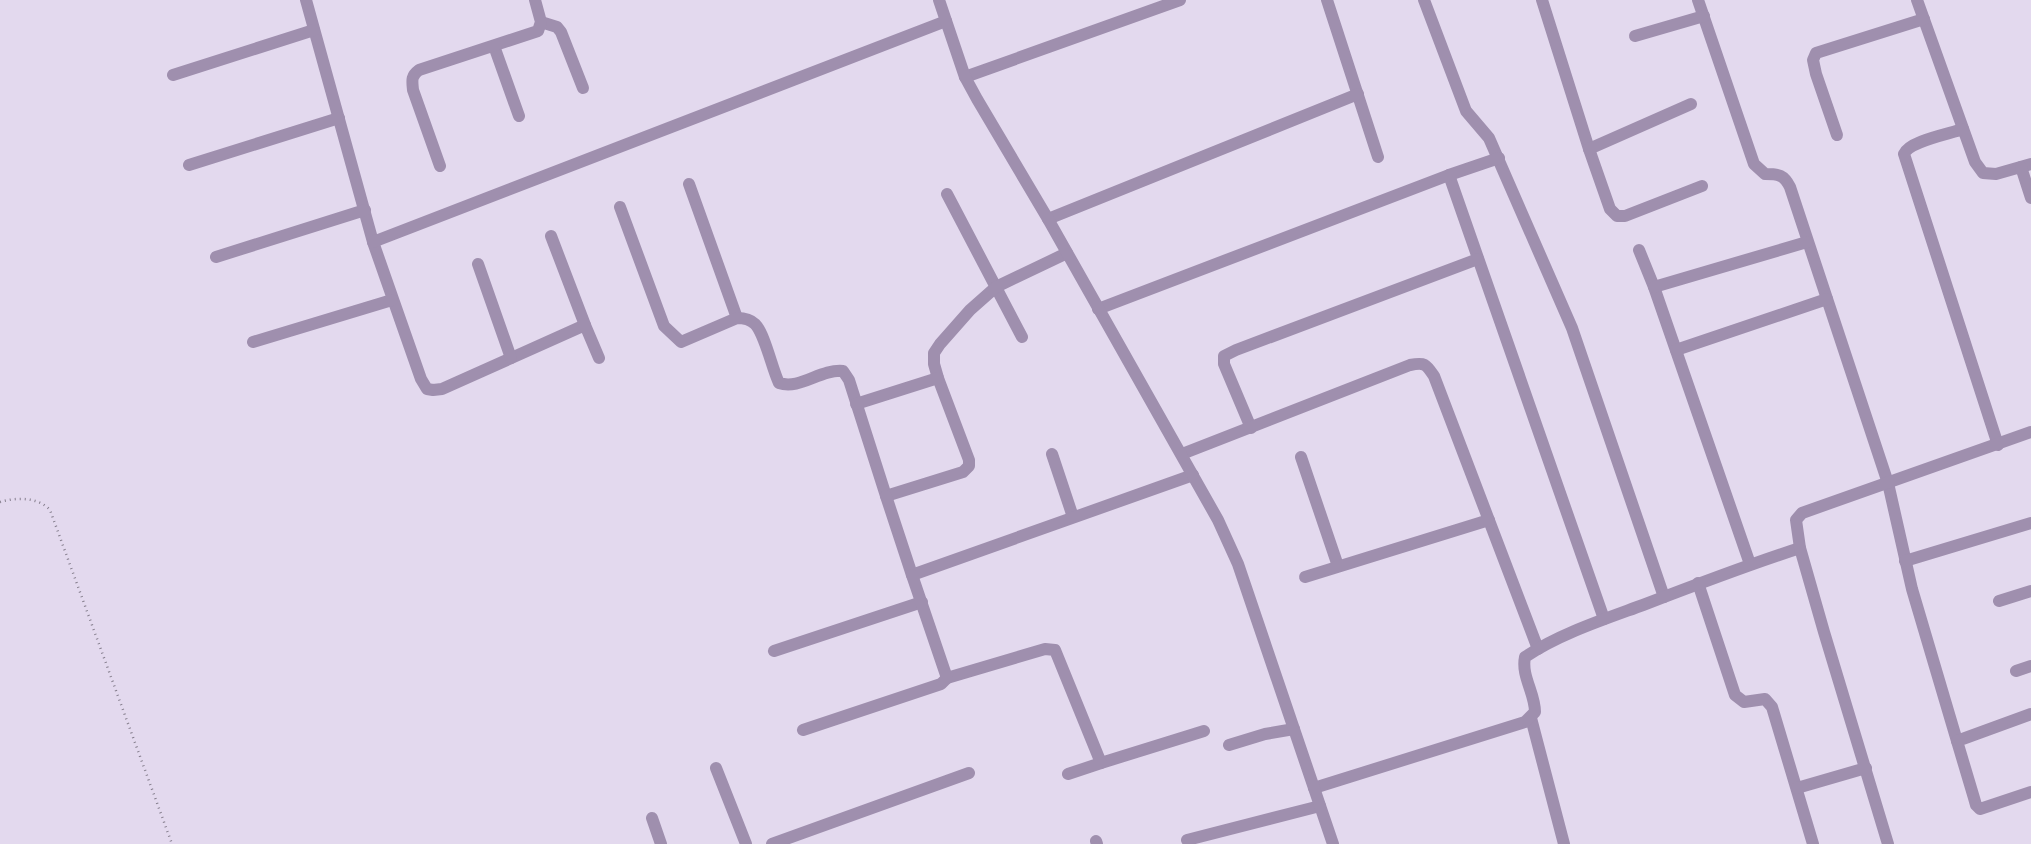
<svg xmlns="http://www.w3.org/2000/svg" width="2031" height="844" viewBox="0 0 2031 844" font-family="'Roboto Condensed',sans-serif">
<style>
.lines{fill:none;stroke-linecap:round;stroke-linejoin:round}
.path{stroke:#867f8e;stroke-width:2.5;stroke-dasharray:1 4;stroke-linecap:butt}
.minor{stroke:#9f8fae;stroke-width:12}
.tertiary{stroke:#9f8fae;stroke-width:12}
</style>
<rect width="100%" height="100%" fill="#e3d9ee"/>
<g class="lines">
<path class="path" d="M 0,502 C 17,497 38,497 50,510 L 172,844"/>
<g class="minor">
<polyline points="306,0 373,242 421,379 427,389 433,390 442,389 585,325"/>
<polyline points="1327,0 1378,157"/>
<polyline points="1424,0 1466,111 1489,138 1572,328 1664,597"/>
<polyline points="1542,0 1589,149 1610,209 1617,216 1625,216 1702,186"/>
<path d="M 1698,0 L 1754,164 L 1765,174 C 1779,174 1784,175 1790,187 L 1888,483 L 1912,589 L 1957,741"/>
<polyline points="1917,0 1975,162 1983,173 1996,174 2031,164"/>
<polyline points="541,22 557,27 561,32 583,88"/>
<polyline points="1635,36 1704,16"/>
<polyline points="494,46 519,116"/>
<polyline points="173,75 314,30"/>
<polyline points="965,77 1180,0"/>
<path d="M 1963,129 C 1949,134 1909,141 1904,154 L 1998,445"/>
<polyline points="1837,135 1816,74 1813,60 1816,53 1924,19"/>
<polyline points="1589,149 1691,104"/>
<polyline points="189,165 339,118"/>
<path d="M 440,166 L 413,90 C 412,80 411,76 419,70 L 538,31 L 541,22 L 535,0"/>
<polyline points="2021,167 2031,198"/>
<polyline points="1449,175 1604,619"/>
<polyline points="689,184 737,318"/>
<polyline points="947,194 1022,337"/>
<path d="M 620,207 L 664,326 L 681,342 L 737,318 C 743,318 750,319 755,324 C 765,334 772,369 779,383 C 800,390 820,369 843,371 L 849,380 L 886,496 L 963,472 L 969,466 L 969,460 L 938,378 L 934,364 L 934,353 L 940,344 L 970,310 L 996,287 L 1067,253"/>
<polyline points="1048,219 1358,94"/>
<polyline points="551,236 585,325 599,358"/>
<polyline points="373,242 946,21"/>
<polyline points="1639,250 1654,287 1750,564"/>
<polyline points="216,257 365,210"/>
<polyline points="478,264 511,358"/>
<polyline points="1654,287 1807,242"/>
<polyline points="1098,309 1449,175 1499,158"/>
<polyline points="253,342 392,300"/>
<polyline points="1676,350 1827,299"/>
<polyline points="856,404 938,378"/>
<polyline points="1251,428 1224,364 1224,356 1236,350 1478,259"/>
<polyline points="1052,454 1073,517"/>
<path d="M 1182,454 L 1410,365 C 1425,362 1426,364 1434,376 L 1538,649"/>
<polyline points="1301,457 1338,566"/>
<polyline points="886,496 912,575 1193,475"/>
<polyline points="1905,561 2031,523"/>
<polyline points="1305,577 1489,520"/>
<polyline points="1698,583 1735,695 1744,702 1765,699 1772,707 1813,844"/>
<polyline points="1999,601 2031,591"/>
<polyline points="774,651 922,602"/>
<polyline points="2016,671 2031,666"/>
<polyline points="947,678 1045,649 1055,650 1101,763 1204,731"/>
<polyline points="2031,714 1957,741 1974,798 1976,805 1980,809 2031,792"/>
<polyline points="1531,718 1564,844"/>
<polyline points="803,730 941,684 947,678 912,575"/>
<polyline points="1229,745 1265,734 1294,729"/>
<polyline points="716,768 746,844"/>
<polyline points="1068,774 1101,763"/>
<path d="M 1314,788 L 1525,722 L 1535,712 C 1535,693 1521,676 1525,657 C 1559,634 1605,619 1643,605 C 1695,585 1747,565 1800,548"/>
<polyline points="1797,788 1866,768"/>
<polyline points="652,818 661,844"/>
<polyline points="1187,840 1320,806"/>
<polyline points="1096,841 1097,844"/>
<polyline points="772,844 969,773"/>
<polyline points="1888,844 1824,632 1800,548 1796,520 1802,513 2031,432"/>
</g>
<polyline class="tertiary" points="939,0 965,77 977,99 1048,219 1218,520 1238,564 1333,844"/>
</g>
</svg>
